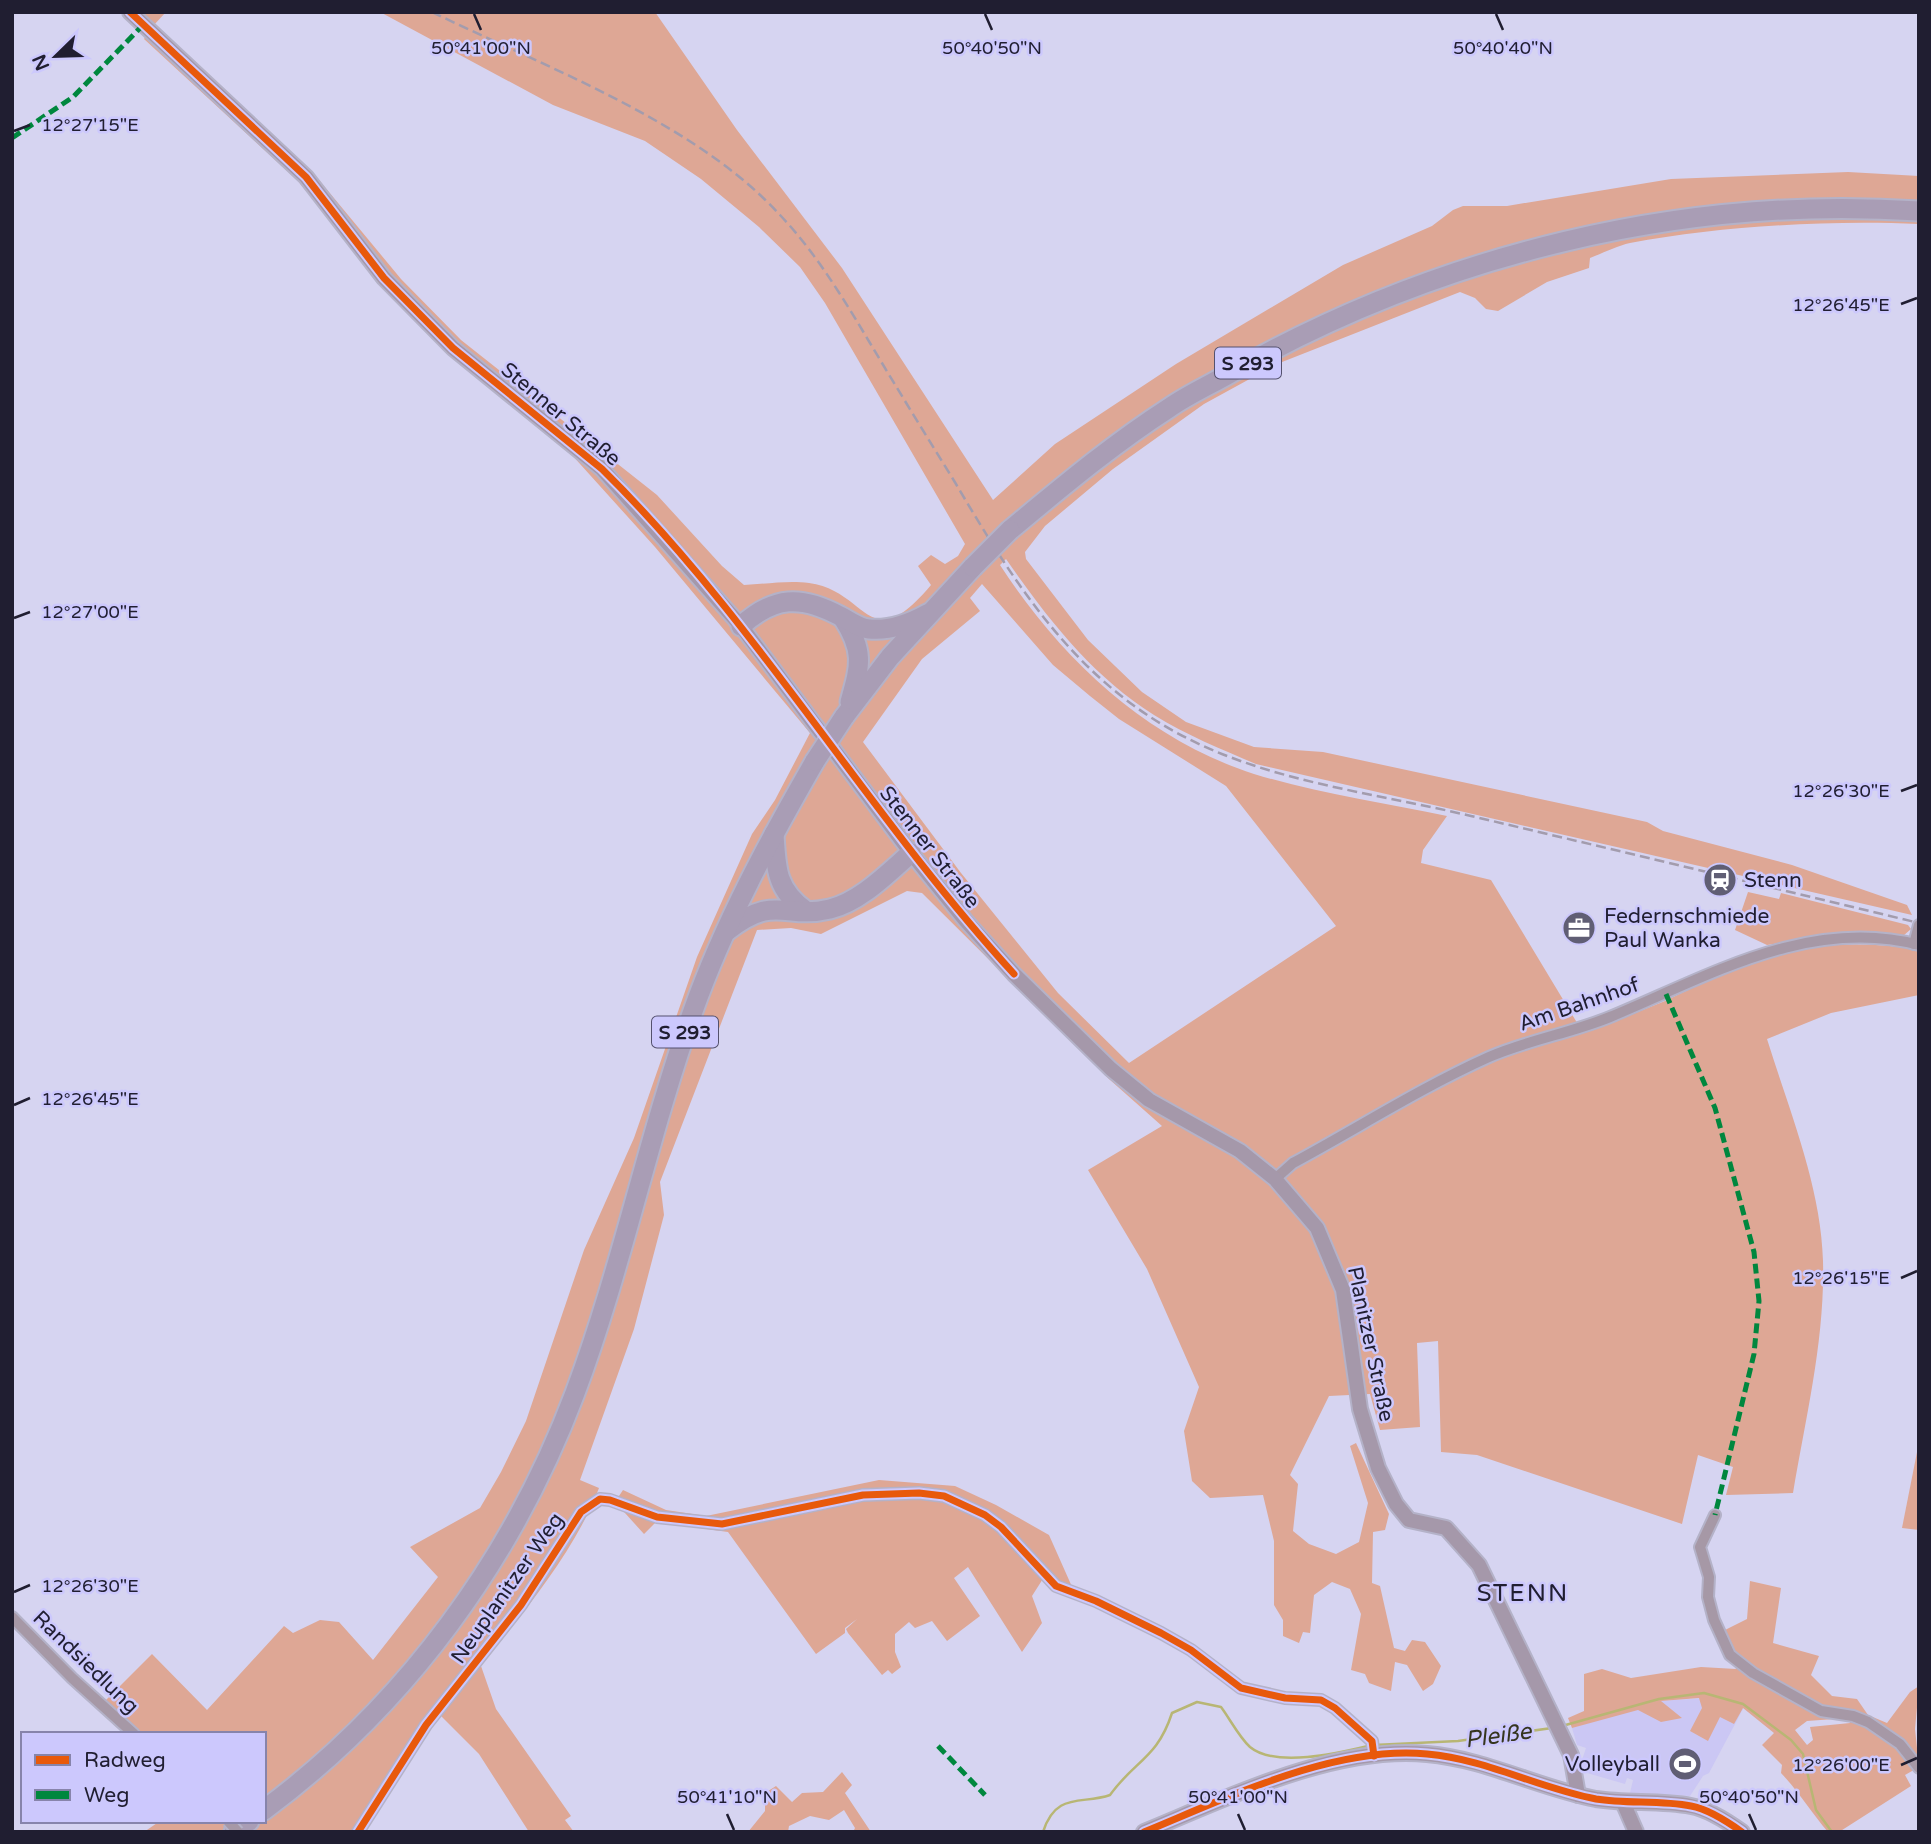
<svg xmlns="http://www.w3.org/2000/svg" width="1931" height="1844" viewBox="0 0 1931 1844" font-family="'Varela Round',sans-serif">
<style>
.built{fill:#cbc7f4}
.green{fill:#dea795;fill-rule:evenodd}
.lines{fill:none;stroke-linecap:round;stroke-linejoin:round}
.stream{stroke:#b8b674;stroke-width:2.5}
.street-casing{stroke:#b4b2c8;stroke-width:14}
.secondary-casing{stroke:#b4b2c8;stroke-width:18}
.highway-casing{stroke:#b4b2c8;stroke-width:23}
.street{stroke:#a698a6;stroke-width:10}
.secondary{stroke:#a598aa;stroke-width:14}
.highway{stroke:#a99db5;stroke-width:19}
.rail{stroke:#a39cad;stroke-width:2.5;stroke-dasharray:10 5;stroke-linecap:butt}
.street-bridge-casing{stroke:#b4b2c8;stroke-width:14;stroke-linecap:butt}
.highway-bridge-casing{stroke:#b4b2c8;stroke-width:23;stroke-linecap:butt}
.street-bridge{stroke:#a698a6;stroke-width:10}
.highway-bridge{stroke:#a99db5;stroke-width:19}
.quiet{stroke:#00873e;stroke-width:5;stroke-dasharray:10 5;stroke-linecap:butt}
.cycleway-casing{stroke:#ccc8fd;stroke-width:11}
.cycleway{stroke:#e8590c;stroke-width:7}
.ticks{fill:none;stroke:#201e31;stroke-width:2.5}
.labels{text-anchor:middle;stroke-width:5;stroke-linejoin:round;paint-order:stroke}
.shield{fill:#ccc8fd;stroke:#54516e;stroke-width:2}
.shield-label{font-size:19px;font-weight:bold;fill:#201e31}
.street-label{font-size:21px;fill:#201e31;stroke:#ccc8fd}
.poi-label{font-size:21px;fill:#201e31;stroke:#ccc8fd;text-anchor:start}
.water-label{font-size:23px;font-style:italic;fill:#35351e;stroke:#ccc8fd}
.quarter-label{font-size:24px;letter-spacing:2px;fill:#201e31;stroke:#ccc8fd}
.ticks-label{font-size:18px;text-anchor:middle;fill:#201e31;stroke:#ccc8fd;stroke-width:5;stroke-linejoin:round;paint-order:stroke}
</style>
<rect width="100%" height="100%" fill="#d6d4f1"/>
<polygon class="built" points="1706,1698 1743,1709 1709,1773 1703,1776 1690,1796 1630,1793 1633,1780 1627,1778 1625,1784 1587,1773 1581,1763 1586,1748 1577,1745 1572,1728 1660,1701"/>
<g class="green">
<path d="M 142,12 L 166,12 L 153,26 L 319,180 L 401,279 L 461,340 L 657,495 L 722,566 L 744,585 C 765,584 789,580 809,583 C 869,591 868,660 931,585 L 918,566 L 931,555 L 945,564 L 958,556 L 965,544 L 825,303 L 800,267 L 759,227 L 701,179 L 645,141 L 553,105 L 380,12 L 655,12 L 737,130 L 842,268 L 993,500 L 1055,444 L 1176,364 L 1343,265 L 1432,226 L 1453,210 L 1463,206 L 1507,206 L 1671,179 L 1848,172 L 1919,176 L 1919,224 C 1828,220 1720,226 1630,243 C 1617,246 1603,253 1590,258 L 1589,268 L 1547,282 L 1498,311 L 1486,309 L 1475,298 L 1460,292 L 1277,364 L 1204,404 L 1113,469 L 1045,526 L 1025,552 L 1026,559 L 1088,640 L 1142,692 L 1186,722 L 1254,747 L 1323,752 L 1647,822 L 1663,831 L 1792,865 L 1907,905 L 1912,915 L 1256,764 C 1221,749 1186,735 1154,715 C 1092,676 1047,618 1006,559 L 1000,565 C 1061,659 1146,739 1254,774 C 1317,793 1383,803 1447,816 L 1423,850 L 1421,863 L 1491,880 L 1582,1031 L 1608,1024 L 1665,1001 L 1748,961 C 1805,944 1860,940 1919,950 L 1919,995 L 1831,1013 L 1767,1039 C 1789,1110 1821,1186 1823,1261 C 1825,1339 1806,1416 1793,1493 L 1726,1495 L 1733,1467 L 1698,1455 L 1682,1524 L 1477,1455 L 1441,1452 L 1438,1341 L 1417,1343 L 1420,1427 L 1380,1430 L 1370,1394 L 1329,1396 L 1290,1475 L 1298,1484 L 1293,1531 L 1309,1544 L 1336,1554 L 1359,1542 L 1368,1503 L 1350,1446 L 1356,1443 L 1389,1514 L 1385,1530 L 1373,1532 L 1372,1583 L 1380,1586 L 1394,1648 L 1405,1651 L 1412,1640 L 1425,1642 L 1441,1666 L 1433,1684 L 1423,1691 L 1407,1665 L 1395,1662 L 1391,1691 L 1369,1683 L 1365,1674 L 1351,1670 L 1361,1614 L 1350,1589 L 1332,1582 L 1314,1595 L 1310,1633 L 1303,1632 L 1299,1643 L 1283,1636 L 1283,1620 L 1274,1605 L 1274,1541 L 1263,1495 L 1210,1498 L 1192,1481 L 1184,1431 L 1199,1387 L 1147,1269 L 1088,1170 L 1162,1126 L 1109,1079 L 922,893 L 907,891 L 821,934 L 791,928 L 757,930 L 660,1182 L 664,1215 L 634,1329 L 580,1480 L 599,1488 C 575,1551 523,1613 481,1666 L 496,1709 L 571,1816 L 565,1820 L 574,1832 L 529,1832 L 479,1754 L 440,1715 L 362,1832 L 144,1832 L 160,1821 L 264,1821 L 264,1734 L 124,1734 L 97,1709 L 152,1654 L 207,1710 L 284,1626 L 293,1633 L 320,1620 L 339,1622 L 373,1660 L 438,1577 L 410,1547 L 480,1508 L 501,1472 L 526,1421 L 584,1250 L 634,1138 L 697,957 L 752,834 L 775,800 L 810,733 L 655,547 L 562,444 L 468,371 L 381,281 L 298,181 L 144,39 L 153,26 ZM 982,584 L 1053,665 L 1090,696 L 1119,719 L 1226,786 L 1336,926 L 1129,1063 L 1058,993 L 961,873 L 863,742 L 922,659 L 980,611 L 970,598 Z"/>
<polygon points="1748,892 1779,899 1781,893 1908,925 1911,929 1903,936 1845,933 1767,945 1735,930"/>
<polygon points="1919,1442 1919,1530 1902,1528"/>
<polygon points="879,1480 955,1486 996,1505 1049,1535 1073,1589 1046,1574 1032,1596 1042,1623 1022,1652 968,1567 954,1578 980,1616 947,1641 932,1621 915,1628 909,1622 895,1634 895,1652 901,1667 892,1674 888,1670 882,1675 848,1633 846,1629 857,1619 845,1628 845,1633 816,1654 728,1532 656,1522 644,1534 615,1502 623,1490 666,1510 706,1516"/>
<path d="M 1750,1581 L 1781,1588 L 1773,1643 L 1819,1656 L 1811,1675 L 1832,1696 L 1857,1699 L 1868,1715 L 1887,1723 L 1910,1692 L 1919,1686 L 1915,1729 L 1919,1767 L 1905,1775 L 1911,1786 L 1839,1832 L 1828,1832 C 1811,1812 1799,1792 1781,1773 L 1782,1765 L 1762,1745 L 1774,1733 L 1743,1708 L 1734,1724 L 1720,1717 L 1708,1741 L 1690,1731 L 1702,1708 L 1699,1698 L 1661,1701 L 1682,1718 L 1661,1722 L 1638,1710 L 1572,1728 L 1568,1718 L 1584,1711 L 1584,1674 L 1602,1669 L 1631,1678 L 1701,1667 L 1736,1669 L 1721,1632 L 1747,1619 ZM 1848,1718 L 1850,1723 L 1810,1727 L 1813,1740 L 1807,1745 L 1795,1730 L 1807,1721 Z"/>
<polygon points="1672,1756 1699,1758 1698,1771 1671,1769"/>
<polygon points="842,1772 852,1785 845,1793 871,1832 853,1832 855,1828 844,1810 829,1820 810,1816 789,1826 788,1832 748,1832 765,1811 765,1793 776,1786 792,1802 802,1793 823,1792"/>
</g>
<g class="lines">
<g class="stream">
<polyline points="1562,1726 1659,1699 1704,1693 1743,1704 1791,1740 1803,1754 1816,1810 1832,1832"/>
<polyline points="1374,1745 1458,1741 1552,1728"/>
<path d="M 1043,1832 C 1056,1791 1082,1805 1110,1795 C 1135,1760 1157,1759 1172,1713 L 1197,1702 L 1221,1707 C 1230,1719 1239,1737 1250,1747 C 1275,1768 1339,1753 1368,1746"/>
</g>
<defs>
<g id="street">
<polyline points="1914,944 1919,925"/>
<path d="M 1275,1179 L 1293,1163 C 1358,1128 1422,1087 1489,1057 C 1528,1040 1571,1033 1610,1017 C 1707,977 1809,916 1919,945"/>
<polyline points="1715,1515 1700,1547 1709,1577 1708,1597 1714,1620 1730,1655 1753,1673 1821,1711 1853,1716 1868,1722 1900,1744 1919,1768"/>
<polyline points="12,1617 72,1678 134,1734"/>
<polyline points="358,1832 426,1725 521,1605 581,1512 600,1499 610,1500 657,1517 722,1524 863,1495 919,1493 944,1496 985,1515 1001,1527 1056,1586 1096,1601 1161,1633 1191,1650 1241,1688 1285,1698 1321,1700 1335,1708 1372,1741 1374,1756"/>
</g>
<g id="secondary">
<polyline points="130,12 306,177 384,278 453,348 602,469 741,626 911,853 965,920 1014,974 1111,1069 1149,1100 1240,1151 1275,1179 1317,1228 1343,1290 1360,1409 1378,1468 1396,1504 1409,1520 1446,1528 1479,1565 1571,1755 1578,1795"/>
<polyline points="1623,1802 1636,1832"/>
<path d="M 1144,1832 C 1227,1798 1335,1745 1427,1754 C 1486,1759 1538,1788 1596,1799 C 1627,1804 1660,1800 1691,1806 C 1708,1809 1728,1822 1742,1832"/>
</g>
<g id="highway">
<path d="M 1010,530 C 1062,487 1113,444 1169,408 C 1189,394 1212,384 1234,371 C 1440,255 1681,195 1919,211"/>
<path d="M 843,618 C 865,652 860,666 850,702"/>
<path d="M 741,626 C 774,596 801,595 840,616 C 850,621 858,628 869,629 C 890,631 909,624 927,614"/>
<polyline points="844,717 890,657 973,567"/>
<path d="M 774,834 C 776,868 776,890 806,911"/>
<path d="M 727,931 C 776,893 783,920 830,909 C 860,902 888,873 911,853"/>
<path d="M 264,1810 C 406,1705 513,1558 575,1393 C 622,1268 648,1136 693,1011 C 724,924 769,841 815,761"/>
<polyline points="234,1832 249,1821"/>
</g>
</defs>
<use href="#street" class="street-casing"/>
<use href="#secondary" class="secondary-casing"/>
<use href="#highway" class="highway-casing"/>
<use href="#street" class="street"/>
<use href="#secondary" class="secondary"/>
<use href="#highway" class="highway"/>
<path class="rail" d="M 432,12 C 545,67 695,122 780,215 C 816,253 843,298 870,343 C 898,390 927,437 956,484 C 1005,567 1054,647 1133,705 C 1233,779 1354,788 1471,816 C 1620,851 1770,887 1919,923"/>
<defs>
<polyline id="street-bridge" points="228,1821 238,1832"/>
<g id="highway-bridge">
<polyline points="973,567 1010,530"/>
<polyline points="815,761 844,717"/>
</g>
</defs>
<use href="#street-bridge" class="street-bridge-casing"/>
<use href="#highway-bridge" class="highway-bridge-casing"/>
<use href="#street-bridge" class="street-bridge"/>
<use href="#highway-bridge" class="highway-bridge"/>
<g class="quiet">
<polyline points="12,138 73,97 142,26 148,24"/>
<polyline points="1666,994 1715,1108 1754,1252 1759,1301 1754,1354 1715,1515"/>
<polyline points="938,1746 985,1795"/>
</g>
<defs>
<g id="cycleway">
<path d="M 130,12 L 306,177 L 384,278 L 453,348 L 602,469 C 757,622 867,813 1014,974"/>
<polyline points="358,1832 426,1725 521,1605 581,1512 600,1499 610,1500 657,1517 722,1524 863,1495 919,1493 944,1496 985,1515 1001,1527 1056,1586 1096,1601 1161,1633 1191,1650 1241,1688 1285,1698 1321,1700 1335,1708 1372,1741 1374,1756"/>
<path d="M 1144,1832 C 1227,1798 1335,1745 1427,1754 C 1486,1759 1538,1788 1596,1799 C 1627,1804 1660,1800 1691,1806 C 1708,1809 1728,1822 1742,1832"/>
</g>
</defs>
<use href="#cycleway" class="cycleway-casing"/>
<use href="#cycleway" class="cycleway"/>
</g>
<path class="ticks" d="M 474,14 L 481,30M 985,14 L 992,30M 1496,14 L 1503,30M 14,131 L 30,125M 1901,304 L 1917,298M 14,618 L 30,612M 1901,791 L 1917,785M 14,1105 L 30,1098M 1901,1278 L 1917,1271M 14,1592 L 30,1585M 1901,1765 L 1917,1758M 727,1814 L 734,1830M 1238,1814 L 1245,1830M 1749,1814 L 1756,1830"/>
<defs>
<symbol id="station-disc" viewBox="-11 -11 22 22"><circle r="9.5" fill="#605e74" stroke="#ccc8fd"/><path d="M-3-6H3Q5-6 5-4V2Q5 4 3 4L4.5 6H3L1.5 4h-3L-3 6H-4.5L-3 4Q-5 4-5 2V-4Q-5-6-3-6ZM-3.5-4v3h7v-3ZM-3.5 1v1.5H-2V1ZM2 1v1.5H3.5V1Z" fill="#fff"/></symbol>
<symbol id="office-disc" viewBox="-11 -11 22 22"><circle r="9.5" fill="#605e74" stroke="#ccc8fd"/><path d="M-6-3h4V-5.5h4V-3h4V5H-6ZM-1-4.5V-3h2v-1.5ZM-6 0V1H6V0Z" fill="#fff"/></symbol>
<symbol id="stadium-disc" viewBox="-11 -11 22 22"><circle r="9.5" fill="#605e74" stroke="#ccc8fd"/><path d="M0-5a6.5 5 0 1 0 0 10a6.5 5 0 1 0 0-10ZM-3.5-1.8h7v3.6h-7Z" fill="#fff"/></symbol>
</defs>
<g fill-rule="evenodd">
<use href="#station-disc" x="1701" y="861" width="38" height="38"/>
<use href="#office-disc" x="1560" y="909" width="38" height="38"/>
<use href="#stadium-disc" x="1666" y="1745" width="38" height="38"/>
</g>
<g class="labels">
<g class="shield">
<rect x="1215" y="347.5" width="66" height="31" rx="5"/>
<rect x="652" y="1016.5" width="66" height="31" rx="5"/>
</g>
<g class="shield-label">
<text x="1248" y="370">S 293</text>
<text x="685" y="1039">S 293</text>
</g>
<g class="street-label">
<text transform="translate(561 414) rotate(40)" y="7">Stenner Straße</text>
<text transform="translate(930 847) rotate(52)" y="7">Stenner Straße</text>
<text transform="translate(1579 1004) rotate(-19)" y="7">Am Bahnhof</text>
<text transform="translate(1371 1344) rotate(78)" y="7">Planitzer Straße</text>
<text transform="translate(507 1588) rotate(-55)" y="7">Neuplanitzer Weg</text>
<text transform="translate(86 1662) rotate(44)" y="7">Randsiedlung</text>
</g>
<g class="poi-label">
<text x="1744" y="887">Stenn</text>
<text x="1604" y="923">Federnschmiede<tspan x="1604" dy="24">Paul Wanka</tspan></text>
<text x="1660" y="1771" text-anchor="end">Volleyball</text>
</g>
<g class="water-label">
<text transform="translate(1498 1735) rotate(-8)" y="8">Pleiße</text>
</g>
<g class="quarter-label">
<text x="1523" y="1601">STENN</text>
</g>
</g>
<g class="ticks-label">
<text x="481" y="54">50°41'00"N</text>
<text x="992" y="54">50°40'50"N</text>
<text x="1503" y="54">50°40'40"N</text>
<text x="90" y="131">12°27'15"E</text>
<text x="1841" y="311">12°26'45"E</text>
<text x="90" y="618">12°27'00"E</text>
<text x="1841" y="797">12°26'30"E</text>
<text x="90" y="1105">12°26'45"E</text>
<text x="1841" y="1284">12°26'15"E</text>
<text x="90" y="1592">12°26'30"E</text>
<text x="1841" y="1771">12°26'00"E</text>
<text x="727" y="1803">50°41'10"N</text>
<text x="1238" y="1803">50°41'00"N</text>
<text x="1749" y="1803">50°40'50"N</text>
</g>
<rect width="1931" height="1844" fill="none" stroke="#201e31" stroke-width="28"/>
<rect x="21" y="1732" width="245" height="91" fill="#ccc8fd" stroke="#8784ab" stroke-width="2"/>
<rect x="35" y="1755" width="35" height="10" fill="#e8590c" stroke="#8784ab" stroke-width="2"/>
<text x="84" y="1767" font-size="21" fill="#201e31">Radweg</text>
<rect x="35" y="1790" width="35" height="10" fill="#00873e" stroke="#8784ab" stroke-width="2"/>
<text x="84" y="1802" font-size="21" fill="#201e31">Weg</text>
<g transform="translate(56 56) rotate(247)" stroke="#ccc8fd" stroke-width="5" paint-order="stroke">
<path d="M0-5L12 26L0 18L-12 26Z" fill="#201e31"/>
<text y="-10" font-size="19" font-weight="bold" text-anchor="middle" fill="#201e31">N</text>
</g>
</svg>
